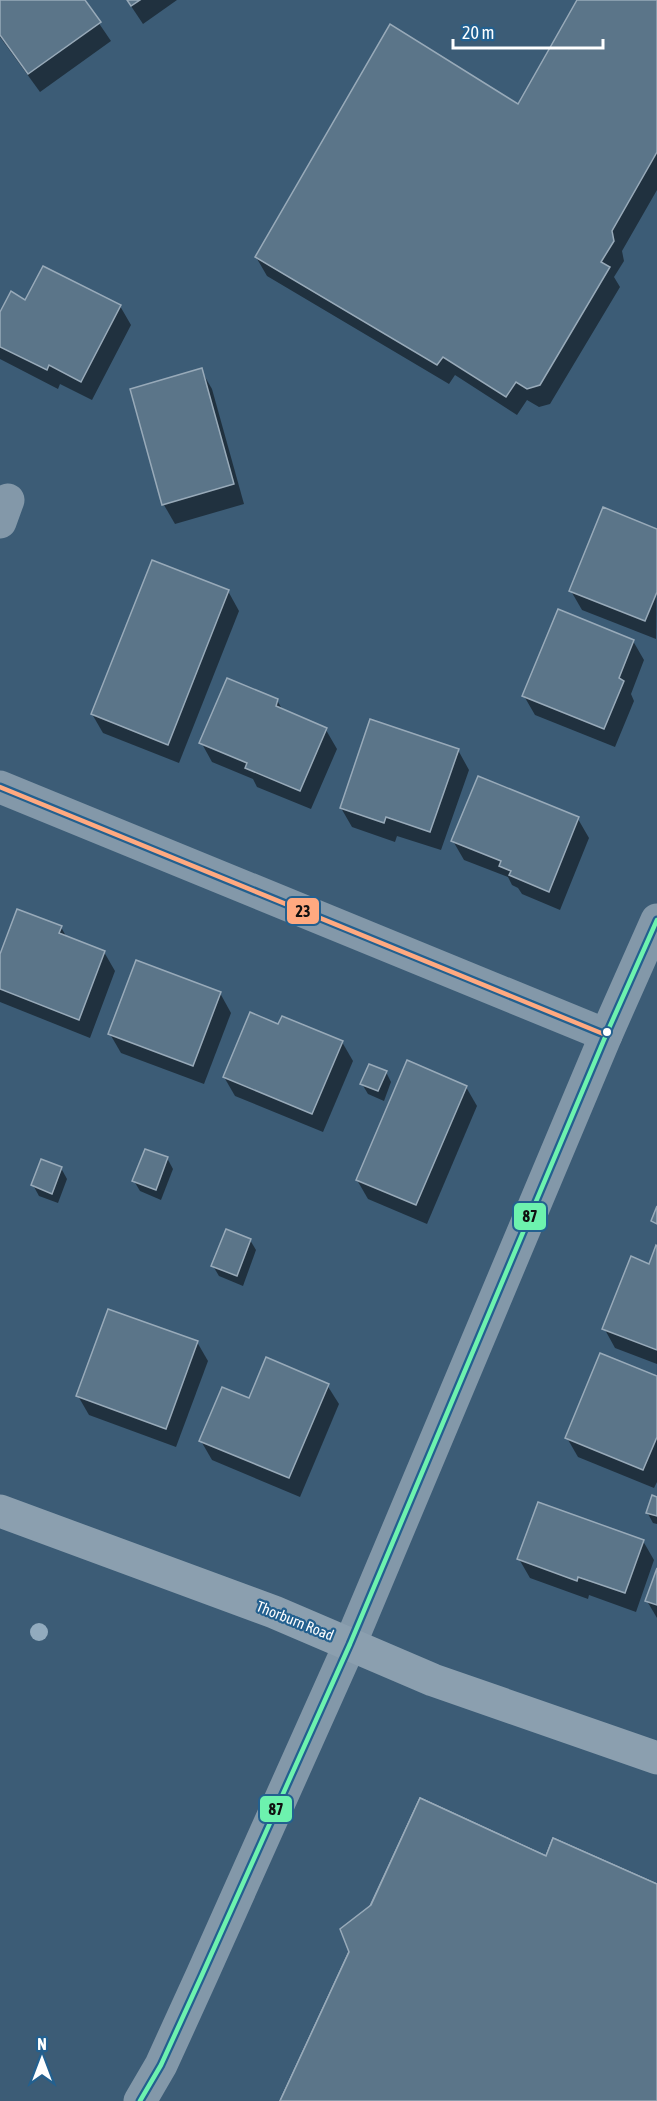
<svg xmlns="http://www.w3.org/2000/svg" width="657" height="2101" viewBox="0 0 657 2101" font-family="'Asap Condensed',sans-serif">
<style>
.shadow{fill:#0007}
.building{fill:#5b7589;stroke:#98aab9;stroke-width:1.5}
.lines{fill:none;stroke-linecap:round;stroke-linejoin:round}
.minor{stroke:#8398a9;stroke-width:33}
.tertiary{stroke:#8398a9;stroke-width:33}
.secondary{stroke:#8b9faf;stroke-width:33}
.bus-1-casing{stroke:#23608f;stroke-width:9}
.bus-2-casing{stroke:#23608f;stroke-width:9}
.bus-1{stroke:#ffa980;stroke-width:4.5}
.bus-2{stroke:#6df2ae;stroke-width:4.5}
.tree{fill:#92abbe}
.bus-dot{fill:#fff;stroke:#23608f;stroke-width:2}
.labels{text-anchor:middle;stroke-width:4.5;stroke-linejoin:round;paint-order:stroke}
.street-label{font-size:15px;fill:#fff;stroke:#23608f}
.line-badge{stroke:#23608f;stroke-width:2}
.pale-badge-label{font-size:16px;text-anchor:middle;font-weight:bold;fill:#111}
</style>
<rect width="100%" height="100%" fill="#3c5c76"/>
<g class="shadow">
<polygon points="2,0 83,0 111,41 40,92 0,37 0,1"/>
<polygon points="127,0 177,0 143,24"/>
<polygon points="579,0 657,0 657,190 622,251 624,261 614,277 620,287 550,404 539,407 527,400 517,415 455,375 449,384 267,276 256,257 518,106"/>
<polygon points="26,302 120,306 131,325 92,400 60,384 58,389 0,359 0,315"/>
<polygon points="201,370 212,389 244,504 175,524 164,505 131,390"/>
<polygon points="657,530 656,639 582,610 571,591"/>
<polygon points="228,591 239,611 179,763 103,733 92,714"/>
<polygon points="633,641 644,660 631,694 634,701 615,747 535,715 524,696"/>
<polygon points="277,700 283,711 326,730 337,749 311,809 257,787 253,779 212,762 201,742"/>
<polygon points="458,750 469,770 441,850 397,836 395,842 352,827 341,808"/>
<polygon points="578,819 589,838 560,910 522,894 518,888 512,885 508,877 464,860 453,841"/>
<polygon points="61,927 67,938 104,952 115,971 90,1038 0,1002 0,958"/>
<polygon points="220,993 231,1013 204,1084 121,1053 110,1034"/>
<polygon points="342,1042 353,1061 323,1132 235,1096 224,1077"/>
<polygon points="386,1072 391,1082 384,1101 368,1094 362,1084"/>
<polygon points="466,1087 477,1106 427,1224 368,1199 357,1180"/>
<polygon points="167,1158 173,1169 161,1200 140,1191 134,1181"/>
<polygon points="61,1168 67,1179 58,1203 39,1196 33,1185"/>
<polygon points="250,1240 256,1250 243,1286 219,1276 213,1266"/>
<polygon points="657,1247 657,1364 615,1348 604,1328 650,1266"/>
<polygon points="197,1342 208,1361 176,1447 89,1415 78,1396"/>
<polygon points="657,1378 657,1482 654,1488 578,1457 567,1438"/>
<polygon points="327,1385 339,1404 300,1497 212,1460 201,1441 250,1400"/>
<polygon points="657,1498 657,1524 653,1523 647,1512"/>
<polygon points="643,1541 654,1560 636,1612 589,1595 588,1599 530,1578 519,1559"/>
<polygon points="657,1572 657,1618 647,1601"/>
</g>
<g class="building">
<polygon points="0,0 85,0 101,22 28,74 0,35"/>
<polygon points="127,0 140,0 131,6"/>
<polygon points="577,0 657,0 657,152 612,231 614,241 601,262 610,267 540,385 527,389 516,382 506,397 443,357 437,365 255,257 390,24 518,104"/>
<polygon points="43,266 121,305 81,382 49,365 47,370 0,347 0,312 11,291 25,300"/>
<polygon points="202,368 234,484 162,505 130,389"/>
<polygon points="603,507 657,529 657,592 645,621 569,591"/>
<polygon points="152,560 229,590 168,745 91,714"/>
<polygon points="558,609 634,640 619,678 624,681 604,729 522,696"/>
<polygon points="227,678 278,699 276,706 327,728 300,791 245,768 247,763 199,743"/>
<polygon points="370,719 459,749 430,832 386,817 384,823 340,808"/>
<polygon points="478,776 579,817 549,892 509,875 511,871 499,866 501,861 451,841"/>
<polygon points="17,909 62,926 59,933 105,951 79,1020 0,989 0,954"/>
<polygon points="136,960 221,992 193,1066 108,1034"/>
<polygon points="250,1012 278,1024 282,1016 343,1041 312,1114 223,1077"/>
<polygon points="407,1060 467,1086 416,1205 356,1180"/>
<polygon points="369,1064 387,1071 378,1091 360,1084"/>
<polygon points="145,1149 168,1157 156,1190 132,1181"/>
<polygon points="41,1159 62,1167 52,1194 31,1185"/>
<polygon points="657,1206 657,1224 651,1221"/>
<polygon points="226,1229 251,1239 237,1276 211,1266"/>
<polygon points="656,1245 657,1246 657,1350 602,1329 631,1256 649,1264"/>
<polygon points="108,1309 198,1341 166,1429 76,1396"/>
<polygon points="600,1353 657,1376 657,1437 643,1470 565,1438"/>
<polygon points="266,1357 329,1384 289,1478 199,1441 222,1387 249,1398"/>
<polygon points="652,1495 657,1497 657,1516 646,1513"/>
<polygon points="538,1502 644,1540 625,1593 578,1577 577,1581 517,1559"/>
<polygon points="657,1568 657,1605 645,1601"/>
<polygon points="420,1798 546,1856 553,1838 657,1884 657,2101 280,2101"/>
<polygon points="420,1798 546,1856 553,1838 657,1884 657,2101 280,2101 349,1952 340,1929 371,1905"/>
</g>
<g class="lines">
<g class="minor">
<polyline points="0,522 8,500"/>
<polyline points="0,787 606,1035"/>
<polyline points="350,1644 606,1035 657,920"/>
</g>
<polyline class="tertiary" points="140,2101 161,2065 202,1975 350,1644"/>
<polyline class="secondary" points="0,1511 274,1612 433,1680 657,1758"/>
<defs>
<polyline id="bus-1" points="0,787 606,1035"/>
<polyline id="bus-2" points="140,2101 161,2065 202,1975 350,1644 606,1035 657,920"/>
</defs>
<use href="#bus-1" class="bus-1-casing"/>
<use href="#bus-2" class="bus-2-casing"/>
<use href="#bus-1" class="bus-1"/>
<use href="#bus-2" class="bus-2"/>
</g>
<circle class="tree" cx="39" cy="1632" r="9"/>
<circle class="bus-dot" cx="607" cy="1032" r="5"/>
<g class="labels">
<g class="street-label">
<text transform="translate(295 1621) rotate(22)" y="5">Thorburn Road</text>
</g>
</g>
<g class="line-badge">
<rect x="286" y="897" width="34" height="28" rx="6" fill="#ffa980"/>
<rect x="513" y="1202" width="34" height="29" rx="6" fill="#6df2ae"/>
<rect x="259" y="1795" width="34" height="28" rx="6" fill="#6df2ae"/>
</g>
<g class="pale-badge-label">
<text x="303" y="917">23</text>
<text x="530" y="1222">87</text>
<text x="276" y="1815">87</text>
</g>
<g transform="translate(42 2059)" stroke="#23608f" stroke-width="4.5" paint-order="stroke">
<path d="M0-4.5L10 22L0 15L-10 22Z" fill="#ffffff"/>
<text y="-9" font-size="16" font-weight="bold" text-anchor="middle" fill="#ffffff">N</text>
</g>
<path d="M453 39v9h150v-9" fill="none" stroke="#ffffff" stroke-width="3"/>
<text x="462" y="39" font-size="18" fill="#ffffff" stroke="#23608f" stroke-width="4.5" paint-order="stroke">20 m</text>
</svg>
